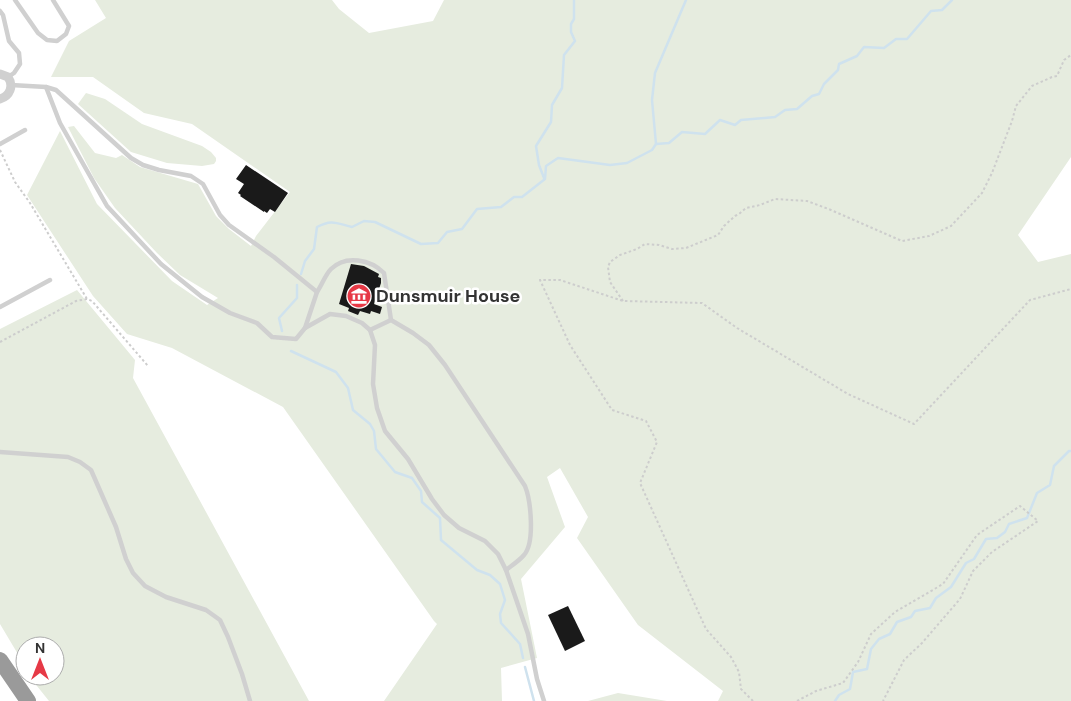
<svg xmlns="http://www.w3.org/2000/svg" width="1071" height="701" viewBox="0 0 1071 701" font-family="'DM Sans',sans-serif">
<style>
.green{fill:#e6ecdf}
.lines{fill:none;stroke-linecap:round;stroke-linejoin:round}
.stream{stroke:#cfe2ee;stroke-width:2.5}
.building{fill:#1a1a1a}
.path{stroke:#cdcdcd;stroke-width:2;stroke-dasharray:2.5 2.5;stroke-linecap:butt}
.lane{stroke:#d0d0d0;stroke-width:4.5}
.street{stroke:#d0d0d0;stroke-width:9}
.highway{stroke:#9a9a9a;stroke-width:16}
.labels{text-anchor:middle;stroke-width:5;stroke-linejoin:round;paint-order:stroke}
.poi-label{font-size:18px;font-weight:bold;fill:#333;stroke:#fff;text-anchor:start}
</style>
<rect width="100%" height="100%" fill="#fff"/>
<g class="green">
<polygon points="95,0 332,0 339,9 369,33 433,21 444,0 1071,0 1071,157 1018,235 1038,262 1071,254 1071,701 718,701 723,691 638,625 577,538 588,517 560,468 547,477 565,527 521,579 537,658 501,668 502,701 384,701 437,624 434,621 283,407 172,348 127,334 93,296 27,195 60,131 97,204 172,281 207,305 218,298 180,275 157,253 115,208 94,178 68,127 74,126 95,153 116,158 122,155 140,167 198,184 216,216 229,229 251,246 256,236 290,192 192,124 144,113 93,77 51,77 69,41 106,18"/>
<polygon points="86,93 105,99 142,124 202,146 211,152 216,158 216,161 214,164 202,166 167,163 131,152 78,104"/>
<polygon points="77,290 135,360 133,378 309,701 49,701 37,686 31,676 55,676 55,646 25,646 25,666 0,624 0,329"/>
<polygon points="618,693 667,701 588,701"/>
</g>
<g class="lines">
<g class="stream">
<polyline points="656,144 652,100 655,73 686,0"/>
<polyline points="544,178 539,165 536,146 551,122 552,105 562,88 564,55 575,41 571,32 571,24 574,19 574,0"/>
<path d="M 301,274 L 305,261 L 314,249 L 317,227 C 332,219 336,223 352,227 L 364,221 L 375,222 L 421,244 L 438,243 L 447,232 L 462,229 L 477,209 L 501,207 L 514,197 L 522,197 L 545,179 L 546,166 L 558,158 L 610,165 L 627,163 L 652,150 L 656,144 L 669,143 L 682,132 L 705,134 L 720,120 L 735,125 L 741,120 L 775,117 L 785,110 L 797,109 L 812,96 L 819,94 L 824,84 L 838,70 L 839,64 L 857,56 L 864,47 L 884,48 L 896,39 L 907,39 L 931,11 L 942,10 L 952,0"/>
<polyline points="282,331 279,318 297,298 297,285"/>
<polyline points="291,351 336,372 348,388 353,410 370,424 374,431 376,449 395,472 412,478 421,491 422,502 440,518 441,540 477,570 490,575 500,584 505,600 500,614 501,623 520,644 523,658"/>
<polyline points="525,667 534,701"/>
<polyline points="835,701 839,695 850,689 853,672 867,669 871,649 879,639 890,634 897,622 911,617 915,611 930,608 936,598 951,587 966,563 974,559 986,539 997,538 1005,532 1009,524 1027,518 1037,493 1050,485 1054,466 1069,451 1071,451"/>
</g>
</g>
<g class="building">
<polygon points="246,165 288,193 275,212 270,209 267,213 264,211 264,212 240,196 241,195 238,193 244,184 236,179"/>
<polygon points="351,264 364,266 379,274 378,277 381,278 381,283 374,304 382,307 380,314 371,311 370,314 360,311 358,315 348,311 349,308 339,304"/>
<polygon points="568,606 585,641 565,651 548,615"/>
</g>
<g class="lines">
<g class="path">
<polyline points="0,150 15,182 30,203 87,299"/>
<polyline points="623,301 610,282 608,267 610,262 620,255 637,249 645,244 659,245 672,249 686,248 718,235 724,226 735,216 739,214 746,208 760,205 775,199 807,201 831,210 902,241 929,236 951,226 982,193 992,173 1012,121 1016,106 1032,86 1052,77 1057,76 1064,60 1071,55"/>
<polyline points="0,342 76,301 87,299 92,301 148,366"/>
<polyline points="753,701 741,689 739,672 731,657 706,629 640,483 657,442 646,421 612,410 570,345 540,280 560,280 623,301 702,303 737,328 848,394 914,424 1030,300 1071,289"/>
<polyline points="797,701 816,691 843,683 858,662 871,634 895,612 943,584 977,535 1020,506 1038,521 992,552 973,571 960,599 922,643 904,660 883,701"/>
</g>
<g class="lane">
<polyline points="15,0 38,33 47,40 57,41 66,34 69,26 53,0"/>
<polyline points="0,11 3,15 9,41 19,53 20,64 14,73 8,77"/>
<path d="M 11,85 L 46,87 L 56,90 L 131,158 L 143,165 L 159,170 L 191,176 L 203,184 L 220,215 L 229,225 L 274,257 L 317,292 C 322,285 325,275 331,269 C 346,254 371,260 384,273 L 391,320 L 413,333 L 429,345 L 445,365 L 525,486 C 531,501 535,543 524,555 C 519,561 511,566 506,570"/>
<polyline points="46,87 60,123 107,206 161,264 202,297 230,313 257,323 272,337 296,339 305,328 317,292"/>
<polyline points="0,144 25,130"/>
<polyline points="0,307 50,280"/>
<polyline points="305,328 330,314 346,316 362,323 370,330 375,345 373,384 377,408 385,431 408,459 432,499 444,515 459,528 485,541 498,554 506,570 528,634 537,679 544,701"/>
<polyline points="370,330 391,320"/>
<polyline points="0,452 68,457 80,462 91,470 116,527 126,559 133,573 145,586 166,597 206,610 220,620 228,637 242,674 250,701"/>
</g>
<path class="street" d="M 0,74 L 8,77 C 14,86 10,96 0,99"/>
<polyline class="highway" points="0,660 28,701"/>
</g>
<defs>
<symbol id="museum-disc" viewBox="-11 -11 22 22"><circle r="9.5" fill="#e63946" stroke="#fff"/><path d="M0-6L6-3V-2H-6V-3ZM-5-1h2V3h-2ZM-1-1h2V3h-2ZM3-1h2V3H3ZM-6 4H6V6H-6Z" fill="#fff"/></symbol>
</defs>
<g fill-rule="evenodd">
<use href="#museum-disc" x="345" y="282" width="28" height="28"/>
</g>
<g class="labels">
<g class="poi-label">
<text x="376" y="302">Dunsmuir House</text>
</g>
</g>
<g transform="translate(40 661)"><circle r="24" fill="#ffffff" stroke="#adadad"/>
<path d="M0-4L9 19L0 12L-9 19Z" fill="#e63946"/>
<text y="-8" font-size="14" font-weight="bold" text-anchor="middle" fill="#333333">N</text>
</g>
</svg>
